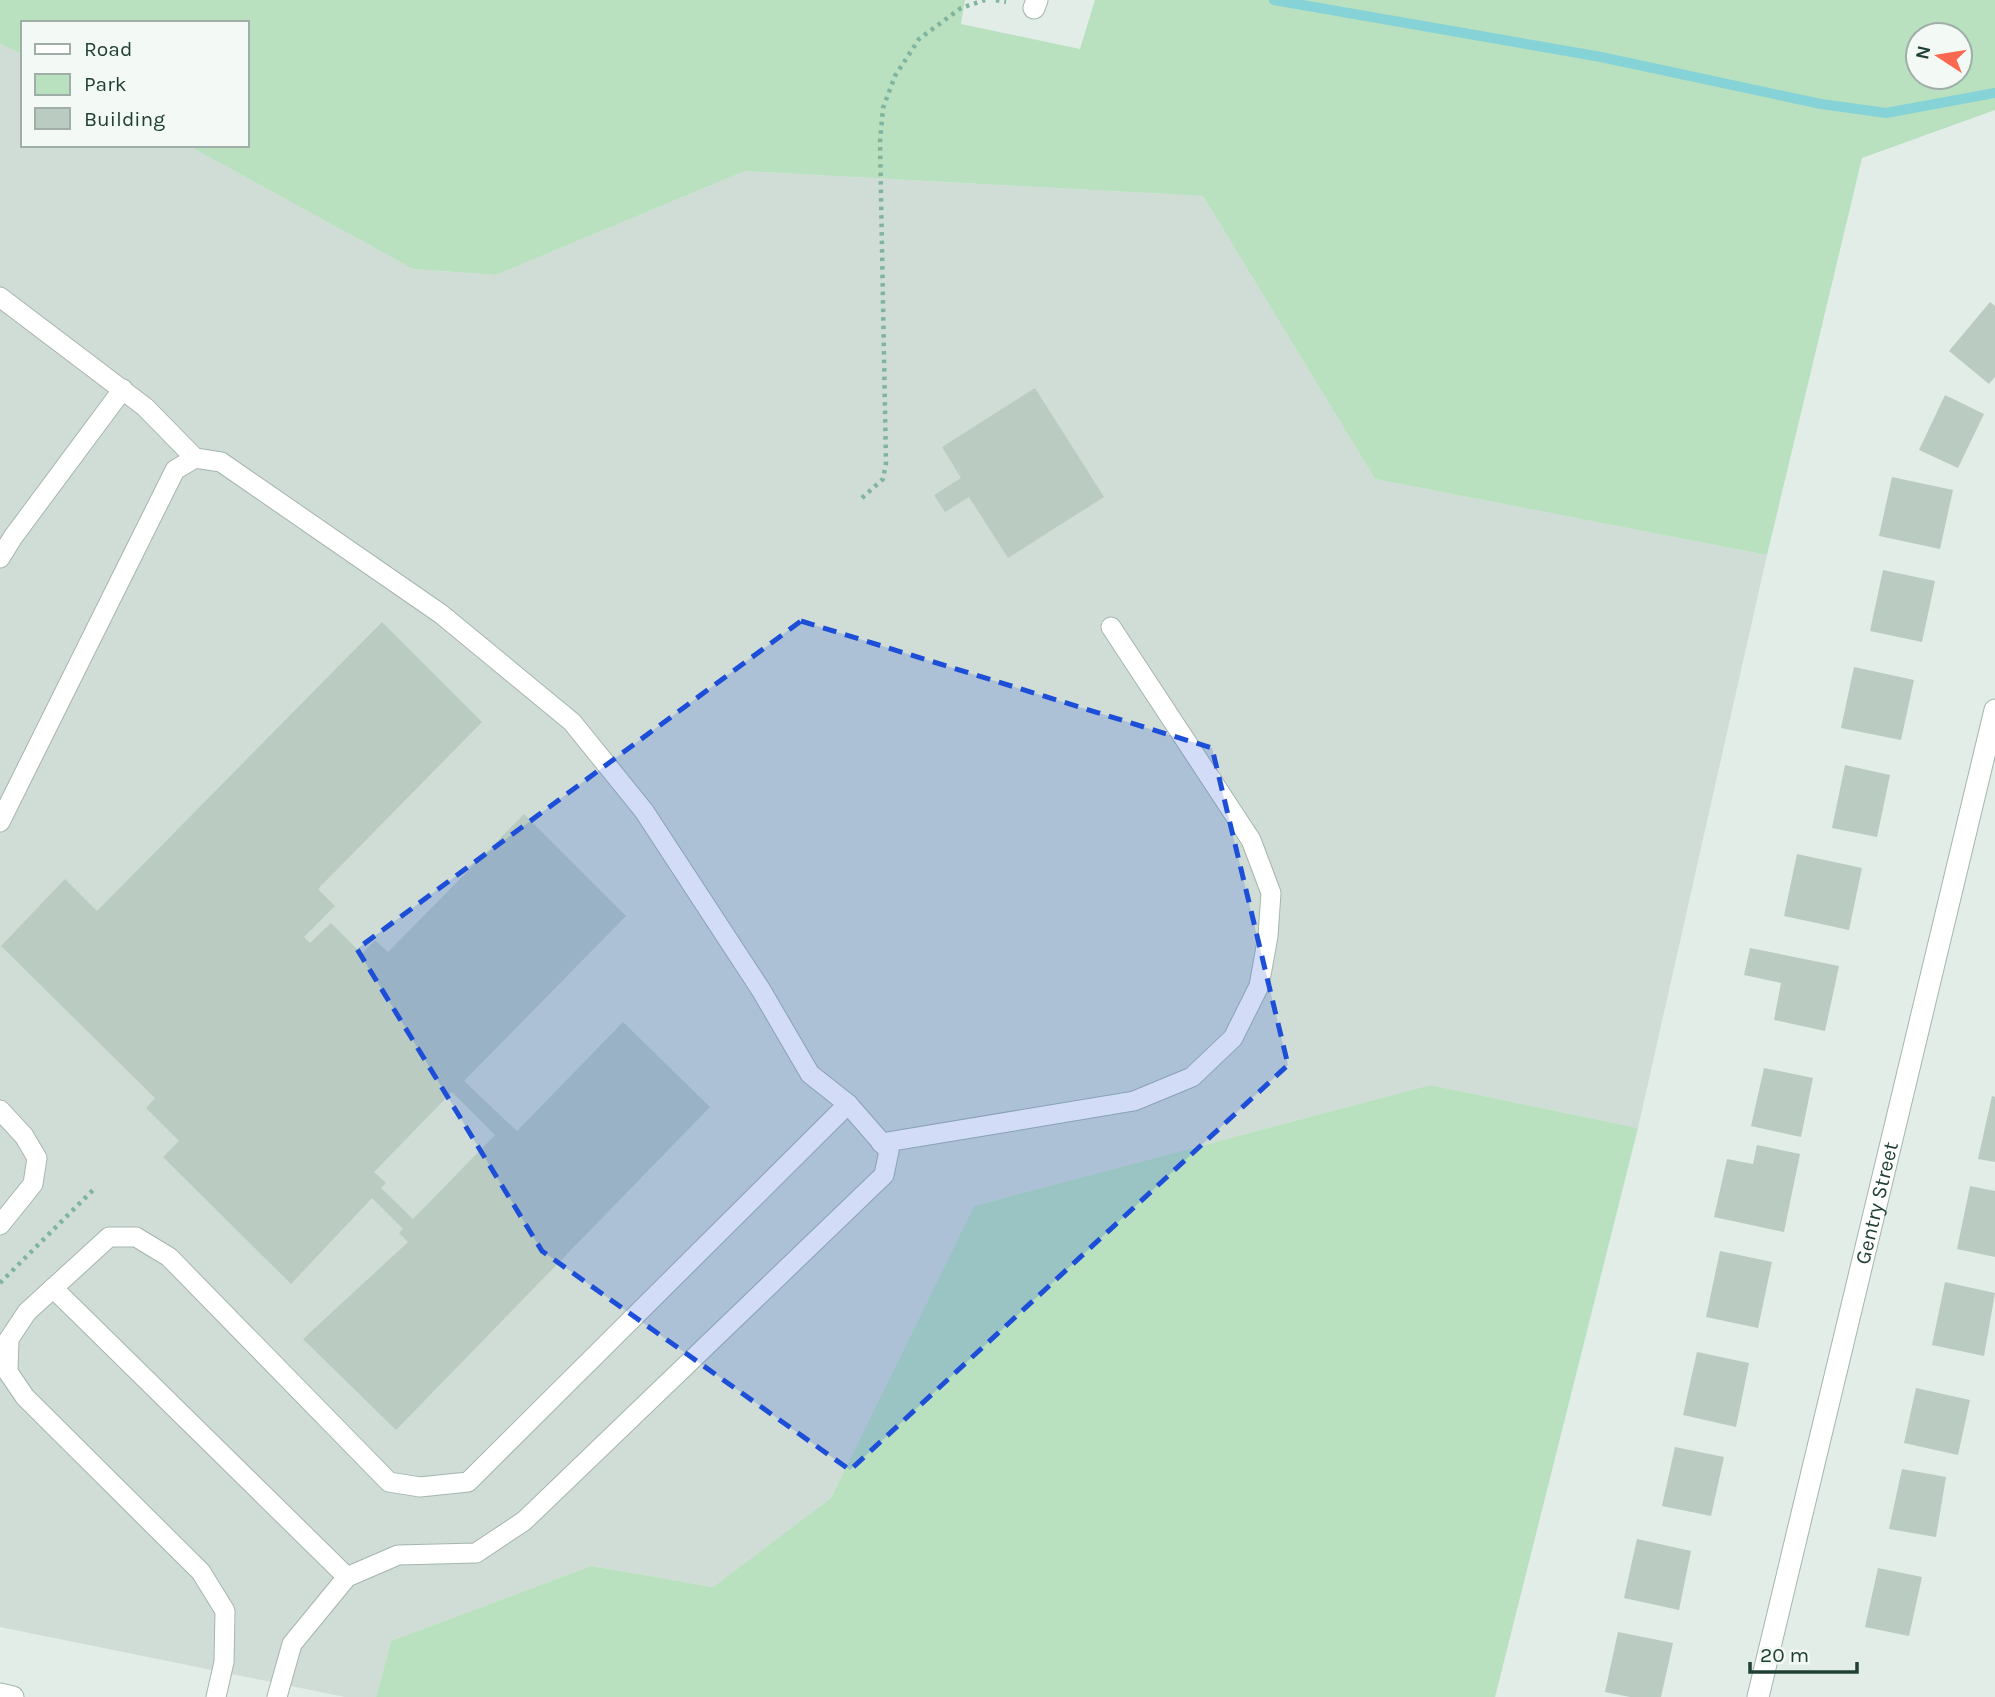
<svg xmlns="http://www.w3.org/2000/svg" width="1995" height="1697" viewBox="0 0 1995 1697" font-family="Karla,sans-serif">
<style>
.built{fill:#d0ddd6}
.green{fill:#b9e0bf;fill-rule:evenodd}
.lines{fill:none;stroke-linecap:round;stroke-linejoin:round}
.stream{stroke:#85d3d7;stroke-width:10}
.building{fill:#bacbc2;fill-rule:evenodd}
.service-casing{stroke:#a4b6ae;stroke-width:21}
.minor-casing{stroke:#a4b6ae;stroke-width:23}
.secondary-casing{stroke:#9fbaae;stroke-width:23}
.path{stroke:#7fb49e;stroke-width:4.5;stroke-dasharray:3.5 5;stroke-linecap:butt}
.service{stroke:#fff;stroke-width:19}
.minor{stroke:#fff;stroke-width:21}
.secondary{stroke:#fff;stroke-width:21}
.marked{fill:#1d4ed8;fill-opacity:0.2;stroke:#1d4ed8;stroke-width:5;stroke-dasharray:14 9;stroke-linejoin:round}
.labels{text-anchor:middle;stroke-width:5;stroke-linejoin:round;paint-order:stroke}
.street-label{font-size:21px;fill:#204034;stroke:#f3f9f5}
</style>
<rect width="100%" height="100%" fill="#e2ede7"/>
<polygon class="built" points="0,44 23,55 23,145 187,145 413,269 496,275 745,171 1203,196 1375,479 1767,555 1638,1128 1430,1085 974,1206 831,1498 713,1587 591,1566 391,1641 376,1697 345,1697 0,1627"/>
<g class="green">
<path d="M 0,0 L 965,0 L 961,24 L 1080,49 L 1095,0 L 1995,0 L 1995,110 L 1862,158 L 1767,555 L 1375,479 L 1203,196 L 745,171 L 496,275 L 413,269 L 187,145 L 247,145 L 247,23 L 23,23 L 23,55 L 0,44 ZM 1918,35 L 1960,35 L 1960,77 L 1918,77 Z"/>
<polygon points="1430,1085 1638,1128 1495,1697 376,1697 391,1641 591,1566 713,1587 831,1498 974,1206"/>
</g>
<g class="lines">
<polyline class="stream" points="1274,0 1601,57 1821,104 1886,113 1995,93"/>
</g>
<g class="building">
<polygon points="1990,302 1995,306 1995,377 1989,384 1949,351"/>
<polygon points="1035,388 1104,497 1008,558 969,497 945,512 934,495 961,478 942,447"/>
<polygon points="1945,395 1984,414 1958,468 1919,450"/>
<polygon points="1892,477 1953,490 1940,549 1879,536"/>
<polygon points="1883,570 1935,581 1922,642 1870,631"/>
<path d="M 382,622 L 482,722 L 318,889 L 335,906 L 304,937 L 310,943 L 331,923 L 362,954 L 375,940 L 388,952 L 524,814 L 626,916 L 464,1081 L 517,1131 L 623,1022 L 710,1107 L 396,1430 L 303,1339 L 408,1242 L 399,1233 L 403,1229 L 372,1198 L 291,1284 L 163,1157 L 179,1141 L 146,1108 L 155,1098 L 1,946 L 65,879 L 97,911 ZM 452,1092 L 495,1135 L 413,1219 L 381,1188 L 386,1183 L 374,1172 Z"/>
<polygon points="1854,667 1914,680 1901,740 1841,728"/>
<polygon points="1845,765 1890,775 1877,837 1832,828"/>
<polygon points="1797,854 1862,868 1849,930 1784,916"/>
<polygon points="1750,948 1839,966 1825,1031 1774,1020 1781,983 1744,975"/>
<polygon points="1764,1068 1813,1078 1801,1137 1751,1126"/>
<polygon points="1992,1096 1995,1097 1995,1162 1978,1159"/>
<polygon points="1757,1145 1800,1154 1784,1232 1714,1217 1727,1159 1753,1164"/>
<polygon points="1970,1186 1995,1191 1995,1257 1957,1249"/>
<polygon points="1720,1251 1772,1262 1758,1328 1706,1317"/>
<polygon points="1945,1282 1995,1293 1984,1356 1932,1345"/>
<polygon points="1697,1352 1749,1363 1736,1427 1683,1415"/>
<polygon points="1916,1388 1970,1400 1958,1455 1904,1443"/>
<polygon points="1675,1447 1724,1457 1711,1516 1662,1506"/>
<polygon points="1902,1469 1946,1477 1936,1537 1889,1529"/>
<polygon points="1637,1539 1691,1551 1679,1610 1624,1598"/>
<polygon points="1878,1568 1922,1577 1909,1636 1865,1627"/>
<polygon points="1618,1632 1673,1643 1661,1697 1630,1697 1605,1692"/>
</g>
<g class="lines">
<defs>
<g id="service">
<polyline points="0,297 145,407 195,458"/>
<polyline points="0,558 13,537 123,389"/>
<polyline points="0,822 175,470 195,458 221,462 441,614 572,722 644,811 761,990 810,1074 848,1104 889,1151 884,1175 524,1521 476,1553 398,1555 347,1577 292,1644 277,1697"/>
<polyline points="0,1110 24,1136 37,1158 33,1184 0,1225"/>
<polyline points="881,1143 1134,1101 1192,1077 1233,1038 1259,986 1268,936 1271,893 1251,840 1111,627"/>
<polyline points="53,1288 347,1577"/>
<polyline points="216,1697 224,1662 225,1611 201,1572 25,1397 8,1372 9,1339 27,1312 109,1237 136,1237 169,1257 389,1482 420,1487 468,1482 848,1104"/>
</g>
<g id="minor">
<polyline points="1034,8 1037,0"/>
<path id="s1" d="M 1758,1697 L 1995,710"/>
</g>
<polyline id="secondary" points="0,1694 13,1697"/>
</defs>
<use href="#service" class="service-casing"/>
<use href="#minor" class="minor-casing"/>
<use href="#secondary" class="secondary-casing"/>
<g class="path">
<polyline points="996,0 1006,2"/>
<polyline points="862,498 883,479 886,463 880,142 883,108 895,76 919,39 961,8 985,0"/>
<polyline points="0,1283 93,1190"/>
</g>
<use href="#service" class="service"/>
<use href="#minor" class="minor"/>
<use href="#secondary" class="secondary"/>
</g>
<path class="marked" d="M 801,621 L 1212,748 L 1288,1065 L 850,1470 L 542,1251 L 357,949 Z"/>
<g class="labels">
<g class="street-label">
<text dy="7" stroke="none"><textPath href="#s1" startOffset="508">Gentry Street</textPath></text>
</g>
</g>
<rect x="21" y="21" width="228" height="126" fill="#f3f9f5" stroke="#9fafa8" stroke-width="2"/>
<rect x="35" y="44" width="35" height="10" fill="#ffffff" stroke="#9fafa8" stroke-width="2"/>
<text x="84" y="56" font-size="21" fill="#204034">Road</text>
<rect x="35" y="74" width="35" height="21" fill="#b9e0bf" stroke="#9fafa8" stroke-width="2"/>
<text x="84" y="91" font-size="21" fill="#204034">Park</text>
<rect x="35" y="108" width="35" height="21" fill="#bacbc2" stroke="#9fafa8" stroke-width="2"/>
<text x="84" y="126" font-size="21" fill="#204034">Building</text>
<g transform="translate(1939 56) rotate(282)"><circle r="33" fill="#f3f9f5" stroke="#9fafa8" stroke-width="2"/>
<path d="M0-5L12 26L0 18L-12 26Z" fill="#fd6950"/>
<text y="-10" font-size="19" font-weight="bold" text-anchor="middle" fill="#204034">N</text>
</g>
<path d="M1750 1662v10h107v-10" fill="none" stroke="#204034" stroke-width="3.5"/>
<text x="1760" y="1662" font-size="21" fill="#204034" stroke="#f3f9f5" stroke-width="5" paint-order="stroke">20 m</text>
</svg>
